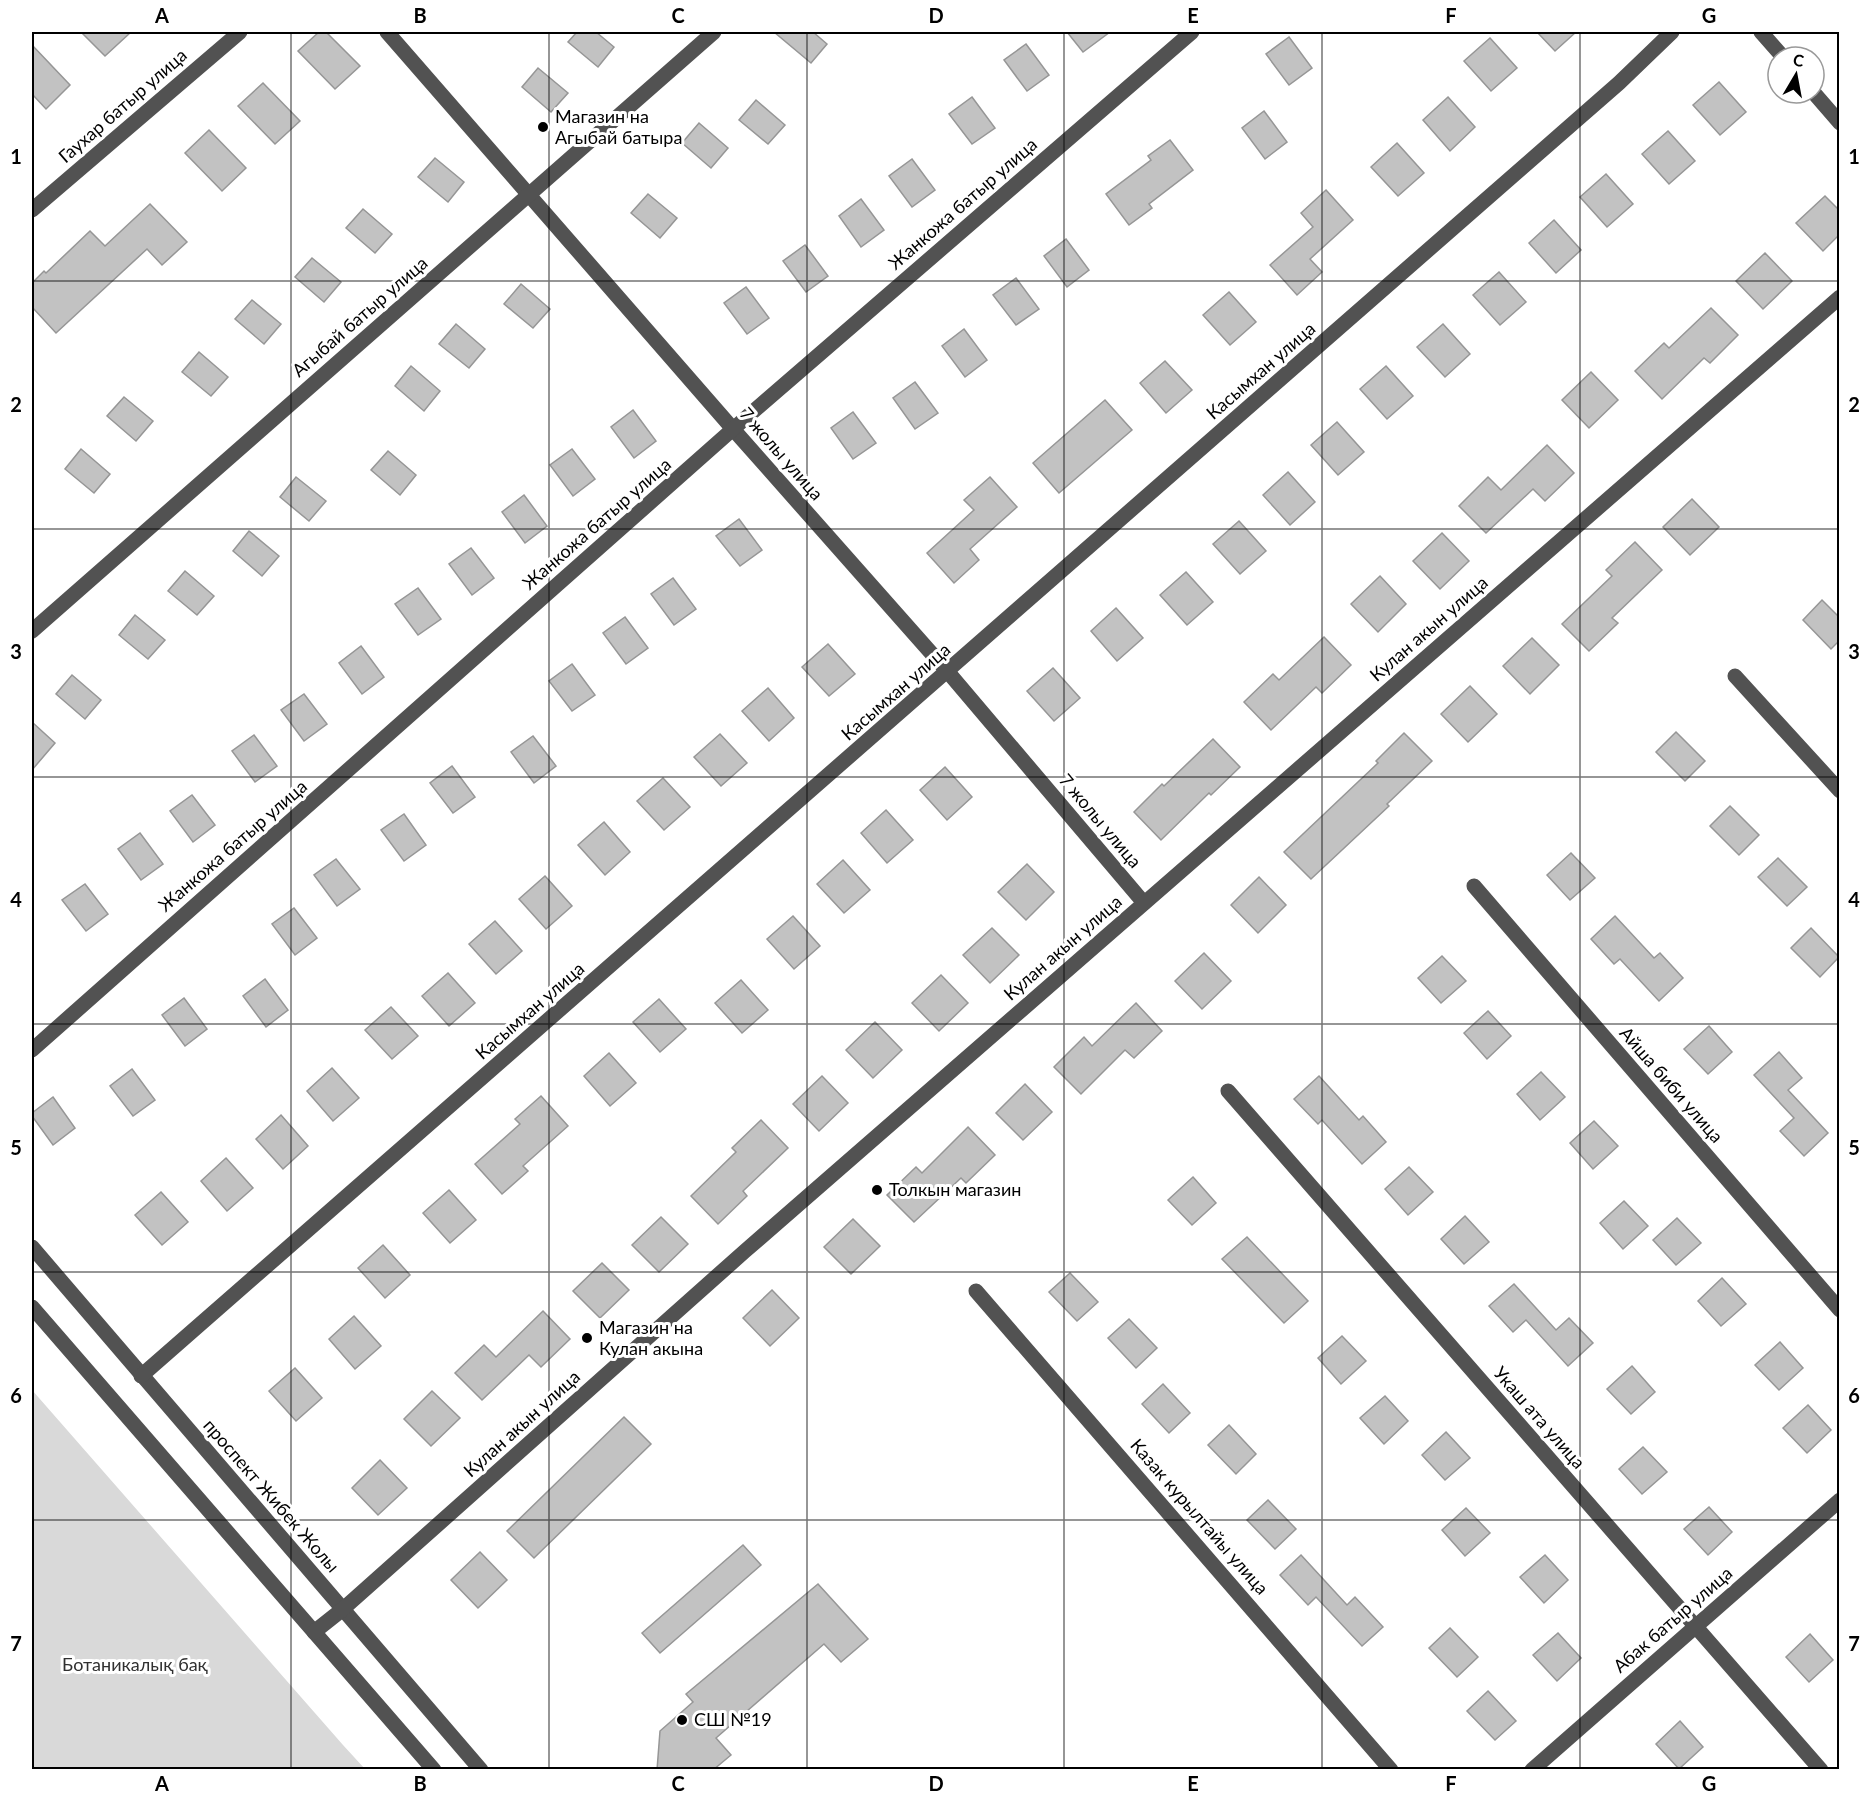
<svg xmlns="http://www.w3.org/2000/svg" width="1871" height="1801" viewBox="0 0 1871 1801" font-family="Lato,sans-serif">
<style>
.green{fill:#d9d9d9}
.building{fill:#c2c2c2;stroke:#969696;stroke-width:1.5}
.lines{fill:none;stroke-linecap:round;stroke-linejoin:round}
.minor{stroke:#525252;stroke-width:15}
.grid{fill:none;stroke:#000;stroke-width:1.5;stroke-opacity:0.55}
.poi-dot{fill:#000;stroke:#fff;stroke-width:2}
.labels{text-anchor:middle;stroke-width:6;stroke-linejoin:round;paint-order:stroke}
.street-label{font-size:18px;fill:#000;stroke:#fff}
.poi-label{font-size:18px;fill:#000;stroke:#fff;text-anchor:start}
.park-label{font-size:18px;fill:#303030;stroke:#fff}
.neatline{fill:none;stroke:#000;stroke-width:2}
.grid-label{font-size:20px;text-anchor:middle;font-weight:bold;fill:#000}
</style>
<rect width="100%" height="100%" fill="#fff"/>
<polygon class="green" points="32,1390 343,1745 365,1769 32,1769"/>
<g class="building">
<polygon points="81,32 131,32 105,56"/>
<polygon points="319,32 326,32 360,66 335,89 298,51"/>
<polygon points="577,32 596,32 614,47 598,67 568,42"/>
<polygon points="774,32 813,32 827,44 811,63"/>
<polygon points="1067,32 1110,32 1083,52"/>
<polygon points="1537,32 1576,32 1555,51"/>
<polygon points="1289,37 1312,68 1289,85 1266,54"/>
<polygon points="1490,38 1517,68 1491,91 1464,61"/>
<polygon points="1026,44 1049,75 1027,91 1004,60"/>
<polygon points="32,45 70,85 46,109 32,94"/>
<polygon points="538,68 568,93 551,112 522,87"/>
<polygon points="1719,82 1746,112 1720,135 1693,105"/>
<polygon points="263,83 300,121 275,144 238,106"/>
<polygon points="972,97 995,128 972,144 949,114"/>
<polygon points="1448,97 1475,127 1450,151 1423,120"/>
<polygon points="756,100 785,125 768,144 739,120"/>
<polygon points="1264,111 1287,142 1265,159 1242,128"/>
<polygon points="699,123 728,148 711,168 682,143"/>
<polygon points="209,130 246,168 222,191 185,153"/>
<polygon points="1668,131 1695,161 1669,184 1642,154"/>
<polygon points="1170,140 1193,170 1149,204 1152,208 1129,225 1106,194 1151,160 1148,156"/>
<polygon points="1397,143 1424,173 1398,196 1371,167"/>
<polygon points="435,158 464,182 448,202 418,177"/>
<polygon points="912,159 935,190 912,207 889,176"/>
<polygon points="1606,174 1633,204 1607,227 1580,197"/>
<polygon points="1326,190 1353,220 1310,259 1322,272 1297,295 1270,265 1313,227 1301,213"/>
<polygon points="648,194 677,218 660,238 631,213"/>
<polygon points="1825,196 1839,210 1839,235 1823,251 1796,223"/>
<polygon points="861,199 884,230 861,247 839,216"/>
<polygon points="150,204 187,242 162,265 147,249 56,333 32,307 32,283 44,271 46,273 90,231 105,246"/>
<polygon points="363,209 392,234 375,253 346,228"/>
<polygon points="1554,220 1581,250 1556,273 1529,243"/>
<polygon points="1066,239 1089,270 1067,287 1044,256"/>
<polygon points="805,245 828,276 806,292 783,261"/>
<polygon points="1765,253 1792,281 1763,309 1736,281"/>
<polygon points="312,258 341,282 324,302 295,277"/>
<polygon points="1499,272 1526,302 1500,325 1473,295"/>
<polygon points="1016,278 1039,309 1016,325 993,295"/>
<polygon points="521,284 550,309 533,328 504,304"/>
<polygon points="746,287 769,318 747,334 724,303"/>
<polygon points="1229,292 1256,322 1230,345 1203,315"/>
<polygon points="252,300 281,324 264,344 235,319"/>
<polygon points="1711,308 1738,335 1710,363 1704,358 1662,399 1635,371 1664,343 1669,348"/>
<polygon points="456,324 485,349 469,368 439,344"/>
<polygon points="1443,324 1470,354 1445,377 1417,347"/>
<polygon points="964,329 987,360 965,377 942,346"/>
<polygon points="199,352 228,377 211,396 182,372"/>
<polygon points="1165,361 1192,390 1166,413 1140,383"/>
<polygon points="411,366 440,391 424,411 395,386"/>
<polygon points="1386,366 1413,396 1387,419 1360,389"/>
<polygon points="1591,372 1618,400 1589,428 1562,400"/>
<polygon points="915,382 938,413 915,429 893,398"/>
<polygon points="124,397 153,421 136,441 107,416"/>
<polygon points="1105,400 1132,430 1059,493 1033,463"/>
<polygon points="633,410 656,441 634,458 611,427"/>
<polygon points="853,412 876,443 853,459 831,428"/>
<polygon points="1337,422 1364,452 1338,475 1311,445"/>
<polygon points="1547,445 1574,473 1545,501 1533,489 1486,533 1459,506 1488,477 1501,490"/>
<polygon points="81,449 110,474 94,493 65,469"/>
<polygon points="572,449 595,479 573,496 550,465"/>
<polygon points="388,451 416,475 400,495 371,470"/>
<polygon points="1288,472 1315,502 1290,525 1263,495"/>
<polygon points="296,477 326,501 309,521 280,497"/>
<polygon points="990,477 1017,507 970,549 979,560 954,583 927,553 974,510 964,500"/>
<polygon points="524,495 547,526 525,543 502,512"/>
<polygon points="1692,499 1719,527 1690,555 1663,527"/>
<polygon points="739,519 762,550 740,566 716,536"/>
<polygon points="1239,521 1266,551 1240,574 1213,544"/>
<polygon points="249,531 279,556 262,576 233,551"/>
<polygon points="1442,533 1469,561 1440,589 1413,561"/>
<polygon points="1635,542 1662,570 1612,618 1618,623 1589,651 1562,624 1612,576 1606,570"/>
<polygon points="471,548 494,578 472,595 449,564"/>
<polygon points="185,571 214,596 197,615 168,591"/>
<polygon points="1186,572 1213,602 1187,625 1160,595"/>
<polygon points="1380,576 1406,604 1378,632 1351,604"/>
<polygon points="673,578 696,609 674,625 651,594"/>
<polygon points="418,588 441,619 418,635 395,604"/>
<polygon points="1822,600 1839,617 1839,641 1831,649 1803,620"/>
<polygon points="1116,608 1143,638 1117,661 1091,631"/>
<polygon points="135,615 165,640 148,659 119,635"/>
<polygon points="625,617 648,648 626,664 603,633"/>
<polygon points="1324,637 1351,665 1322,693 1316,687 1271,730 1244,702 1273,674 1279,680"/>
<polygon points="1532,638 1559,665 1530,694 1503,666"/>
<polygon points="828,644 855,674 829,696 802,667"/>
<polygon points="361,646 384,677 362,694 339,663"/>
<polygon points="572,664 595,695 572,711 549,681"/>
<polygon points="1053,668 1080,698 1054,721 1027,691"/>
<polygon points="72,675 101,700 85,719 56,694"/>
<polygon points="1470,686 1497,714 1468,742 1441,714"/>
<polygon points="768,688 794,718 769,741 742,711"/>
<polygon points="304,694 327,724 304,741 281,710"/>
<polygon points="32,722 55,743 32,770"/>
<polygon points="1676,732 1705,761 1685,781 1656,752"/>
<polygon points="1404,733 1432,761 1387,804 1389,806 1311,879 1284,852 1378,763 1376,761"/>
<polygon points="720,734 747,763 721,786 694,757"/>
<polygon points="254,735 277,766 255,782 232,751"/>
<polygon points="533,736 556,766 534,783 511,752"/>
<polygon points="1213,739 1240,767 1211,795 1209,793 1161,840 1134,812 1162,784 1164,786"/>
<polygon points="452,766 475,797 453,813 430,783"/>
<polygon points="945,767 972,797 947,820 920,790"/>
<polygon points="663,778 690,807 664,830 637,801"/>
<polygon points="192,795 215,825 193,842 170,811"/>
<polygon points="1730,806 1759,835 1739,855 1710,826"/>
<polygon points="886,810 913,840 887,863 861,833"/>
<polygon points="404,814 426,845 404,861 381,830"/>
<polygon points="604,822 630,852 605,875 578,845"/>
<polygon points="140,833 163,864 141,880 118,849"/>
<polygon points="1571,853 1595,878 1570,900 1547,875"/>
<polygon points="1778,858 1807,887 1787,906 1758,877"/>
<polygon points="336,859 360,889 337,906 314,875"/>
<polygon points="843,860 870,890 844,913 817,884"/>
<polygon points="1027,864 1054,892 1026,920 998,892"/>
<polygon points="545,876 572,906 546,929 519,899"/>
<polygon points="1259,877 1286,905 1258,933 1231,905"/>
<polygon points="85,884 108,914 86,931 62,900"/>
<polygon points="294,908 317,938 295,955 272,924"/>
<polygon points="793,916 820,946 794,969 767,939"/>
<polygon points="1615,916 1654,958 1660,953 1683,978 1659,1001 1620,959 1614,964 1591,939"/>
<polygon points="495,921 522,951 496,974 469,944"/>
<polygon points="992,928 1019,955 990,983 963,955"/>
<polygon points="1811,928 1839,957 1820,977 1791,948"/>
<polygon points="1204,953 1231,981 1202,1009 1175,981"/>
<polygon points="1442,956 1466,981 1441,1003 1418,978"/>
<polygon points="448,973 475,1003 449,1026 422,996"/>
<polygon points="941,975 968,1003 939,1031 912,1003"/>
<polygon points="265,979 288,1010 266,1027 243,996"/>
<polygon points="741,980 768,1010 742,1033 715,1003"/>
<polygon points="184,998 207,1029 185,1046 162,1015"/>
<polygon points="659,999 686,1029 660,1052 633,1022"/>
<polygon points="1136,1003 1162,1031 1134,1058 1125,1050 1081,1094 1054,1067 1084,1037 1092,1046"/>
<polygon points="391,1007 418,1036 392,1059 365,1030"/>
<polygon points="1488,1011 1511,1036 1487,1059 1464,1033"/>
<polygon points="875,1022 902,1050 873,1078 846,1050"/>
<polygon points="1709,1026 1732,1052 1708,1074 1684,1049"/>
<polygon points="1779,1052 1802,1078 1788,1090 1828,1133 1804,1156 1780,1131 1794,1118 1754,1075"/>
<polygon points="609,1053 636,1083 610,1106 584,1076"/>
<polygon points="332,1068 359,1098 333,1121 307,1091"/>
<polygon points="132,1069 155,1100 133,1116 110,1086"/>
<polygon points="1541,1072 1565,1097 1540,1120 1517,1094"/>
<polygon points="822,1076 848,1103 819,1131 793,1104"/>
<polygon points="1319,1076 1359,1120 1363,1116 1386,1142 1362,1164 1322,1120 1318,1124 1294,1099"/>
<polygon points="1025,1084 1052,1112 1023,1140 996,1113"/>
<polygon points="541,1096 568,1126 523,1166 528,1171 502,1194 475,1164 520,1124 515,1119"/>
<polygon points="53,1097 75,1128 53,1145 32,1116 32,1113"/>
<polygon points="281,1115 308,1146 283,1169 256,1139"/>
<polygon points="761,1120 788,1148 743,1191 747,1196 718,1224 691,1196 736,1152 732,1148"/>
<polygon points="1594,1121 1618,1146 1593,1169 1570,1143"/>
<polygon points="968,1127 995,1155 966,1183 961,1178 914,1222 887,1195 916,1167 922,1173"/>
<polygon points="226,1158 253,1188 227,1211 201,1181"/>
<polygon points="1409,1167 1433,1192 1408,1215 1385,1189"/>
<polygon points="1193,1177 1216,1203 1192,1225 1168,1200"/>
<polygon points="449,1190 476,1220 450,1243 423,1213"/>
<polygon points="161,1192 188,1222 162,1245 135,1215"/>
<polygon points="1624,1201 1648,1226 1623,1249 1600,1223"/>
<polygon points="1465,1216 1489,1242 1464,1264 1441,1239"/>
<polygon points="661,1217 688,1244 659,1272 632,1245"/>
<polygon points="1677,1218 1701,1243 1676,1265 1653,1240"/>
<polygon points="853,1219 880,1246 851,1274 824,1247"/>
<polygon points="1247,1237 1308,1301 1284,1323 1222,1259"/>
<polygon points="383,1245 410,1275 385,1298 358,1268"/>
<polygon points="602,1263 629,1290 600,1318 573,1291"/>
<polygon points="1070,1273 1098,1302 1077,1321 1049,1292"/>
<polygon points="1722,1278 1746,1304 1721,1326 1698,1301"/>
<polygon points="1514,1284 1556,1330 1569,1318 1593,1343 1568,1366 1526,1320 1513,1332 1489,1306"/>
<polygon points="772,1290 799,1318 770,1346 743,1318"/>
<polygon points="543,1311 570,1339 541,1367 529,1355 482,1400 455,1373 484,1345 496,1357"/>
<polygon points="354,1316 381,1346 355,1369 329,1339"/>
<polygon points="1129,1319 1157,1348 1136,1368 1108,1338"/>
<polygon points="1342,1336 1366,1361 1341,1384 1318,1358"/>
<polygon points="1780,1342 1803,1368 1779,1390 1755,1365"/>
<polygon points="1632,1366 1655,1392 1631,1414 1607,1389"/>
<polygon points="295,1368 322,1398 296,1421 269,1391"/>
<polygon points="1163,1384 1190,1413 1169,1433 1142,1404"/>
<polygon points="432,1391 460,1418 431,1446 404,1419"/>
<polygon points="1385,1396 1408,1421 1384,1444 1360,1418"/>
<polygon points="1808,1405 1831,1430 1807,1453 1783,1428"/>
<polygon points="624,1417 651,1444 534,1558 507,1531"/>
<polygon points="1229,1425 1256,1454 1236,1474 1208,1445"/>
<polygon points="1446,1432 1470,1458 1445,1480 1422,1455"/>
<polygon points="1643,1447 1667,1472 1642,1494 1619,1469"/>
<polygon points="380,1460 407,1488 378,1515 352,1488"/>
<polygon points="1268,1500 1296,1529 1275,1549 1247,1520"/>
<polygon points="1709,1507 1732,1532 1708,1555 1684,1529"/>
<polygon points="1466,1508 1490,1533 1465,1556 1442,1530"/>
<polygon points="743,1545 761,1565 660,1653 642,1633"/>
<polygon points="480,1552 507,1580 478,1608 451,1580"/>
<polygon points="1301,1555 1347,1605 1355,1597 1383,1627 1362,1646 1316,1597 1308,1605 1280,1575"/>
<polygon points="1545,1555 1568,1580 1544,1603 1520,1577"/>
<polygon points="818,1584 868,1639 841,1662 824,1644 716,1738 731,1755 713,1770 657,1770 660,1731 693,1702 686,1694"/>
<polygon points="1450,1628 1478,1657 1457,1677 1429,1648"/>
<polygon points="1558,1633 1581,1658 1557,1681 1533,1655"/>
<polygon points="1810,1634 1833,1660 1809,1682 1786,1657"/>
<polygon points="1488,1691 1516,1721 1495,1740 1467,1711"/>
<polygon points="1680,1721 1703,1747 1679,1769 1656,1744"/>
</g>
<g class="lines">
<g class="minor">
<polyline points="387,32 733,429 948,672 1144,903"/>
<polyline points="1761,32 1783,57"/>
<polyline points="1814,93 1840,123"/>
<polyline points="32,210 240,32"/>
<polyline points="32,631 714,32"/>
<polyline points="1735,676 1840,791"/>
<polyline points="1474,886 1840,1310"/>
<polyline points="32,1050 733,429 1192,32"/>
<polyline points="1228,1091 1821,1770"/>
<polyline points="32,1247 481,1770"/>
<polyline points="976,1291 1391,1770"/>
<polyline points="32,1307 434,1770"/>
<polyline points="141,1376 1619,83 1672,32"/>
<polyline points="314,1632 343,1609 745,1251 1840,297"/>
<polyline points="1532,1770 1840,1500"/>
</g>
</g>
<path class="grid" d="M 291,32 L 291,1770M 549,32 L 549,1770M 807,32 L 807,1770M 1064,32 L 1064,1770M 1322,32 L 1322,1770M 1580,32 L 1580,1770M 32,281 L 1840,281M 32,529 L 1840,529M 32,777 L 1840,777M 32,1024 L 1840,1024M 32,1272 L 1840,1272M 32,1520 L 1840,1520"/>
<g class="poi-dot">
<circle cx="543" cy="127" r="6"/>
<circle cx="877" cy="1190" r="6"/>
<circle cx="587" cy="1338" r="6"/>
<circle cx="682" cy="1720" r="6"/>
</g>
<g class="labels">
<g class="street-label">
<text transform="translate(123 106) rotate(-41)" y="6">Гаухар батыр улица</text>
<text transform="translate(963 204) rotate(-41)" y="6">Жанкожа батыр улица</text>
<text transform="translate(360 317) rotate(-41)" y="6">Агыбай батыр улица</text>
<text transform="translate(1261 371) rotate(-41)" y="6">Касымхан улица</text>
<text transform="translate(781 454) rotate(49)" y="6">7 жолы улица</text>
<text transform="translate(597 524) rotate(-41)" y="6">Жанкожа батыр улица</text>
<text transform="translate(1429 629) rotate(-41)" y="6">Кулан акын улица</text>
<text transform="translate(896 692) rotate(-41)" y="6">Касымхан улица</text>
<text transform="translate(1100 821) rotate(50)" y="6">7 жолы улица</text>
<text transform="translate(233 846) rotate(-41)" y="6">Жанкожа батыр улица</text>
<text transform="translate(1063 948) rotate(-41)" y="6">Кулан акын улица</text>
<text transform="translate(530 1011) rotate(-41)" y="6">Касымхан улица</text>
<text transform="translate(1671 1085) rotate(49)" y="6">Айша биби улица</text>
<text transform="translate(1539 1418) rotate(49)" y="6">Укаш ата улица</text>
<text transform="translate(522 1424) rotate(-42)" y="6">Кулан акын улица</text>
<text transform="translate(271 1496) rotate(49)" y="6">проспект Жибек Жолы</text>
<text transform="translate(1199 1517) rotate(49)" y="6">Казак курылтайы улица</text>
<text transform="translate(1673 1620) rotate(-41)" y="6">Абак батыр улица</text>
</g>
<g class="poi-label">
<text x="555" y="123">Магазин на<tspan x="555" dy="21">Агыбай батыра</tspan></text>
<text x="889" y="1196">Толкын магазин</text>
<text x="599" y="1334">Магазин на<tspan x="599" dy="21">Кулан акына</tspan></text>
<text x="694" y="1726">СШ №19</text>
</g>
<g class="park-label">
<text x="135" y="1671">Ботаникалық бақ</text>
</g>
</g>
<rect width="1871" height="1801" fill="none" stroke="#ffffff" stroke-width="66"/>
<g transform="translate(1796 75) rotate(10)"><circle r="28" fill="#ffffff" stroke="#999999" stroke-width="1.5"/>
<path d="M0-4.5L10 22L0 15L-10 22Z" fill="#000000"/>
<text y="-9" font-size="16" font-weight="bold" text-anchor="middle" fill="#000000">С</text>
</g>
<rect x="33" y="33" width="1805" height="1735" class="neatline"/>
<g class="grid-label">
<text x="162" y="23">A</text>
<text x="420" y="23">B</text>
<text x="678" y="23">C</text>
<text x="936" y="23">D</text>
<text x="1193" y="23">E</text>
<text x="1451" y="23">F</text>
<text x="1709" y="23">G</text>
<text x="16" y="164">1</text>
<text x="1854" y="164">1</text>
<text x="16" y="412">2</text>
<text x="1854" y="412">2</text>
<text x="16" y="659">3</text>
<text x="1854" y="659">3</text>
<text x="16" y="907">4</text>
<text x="1854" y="907">4</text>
<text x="16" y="1155">5</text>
<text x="1854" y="1155">5</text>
<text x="16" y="1403">6</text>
<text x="1854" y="1403">6</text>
<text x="16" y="1651">7</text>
<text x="1854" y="1651">7</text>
<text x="162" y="1791">A</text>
<text x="420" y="1791">B</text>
<text x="678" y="1791">C</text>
<text x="936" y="1791">D</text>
<text x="1193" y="1791">E</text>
<text x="1451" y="1791">F</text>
<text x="1709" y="1791">G</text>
</g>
</svg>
